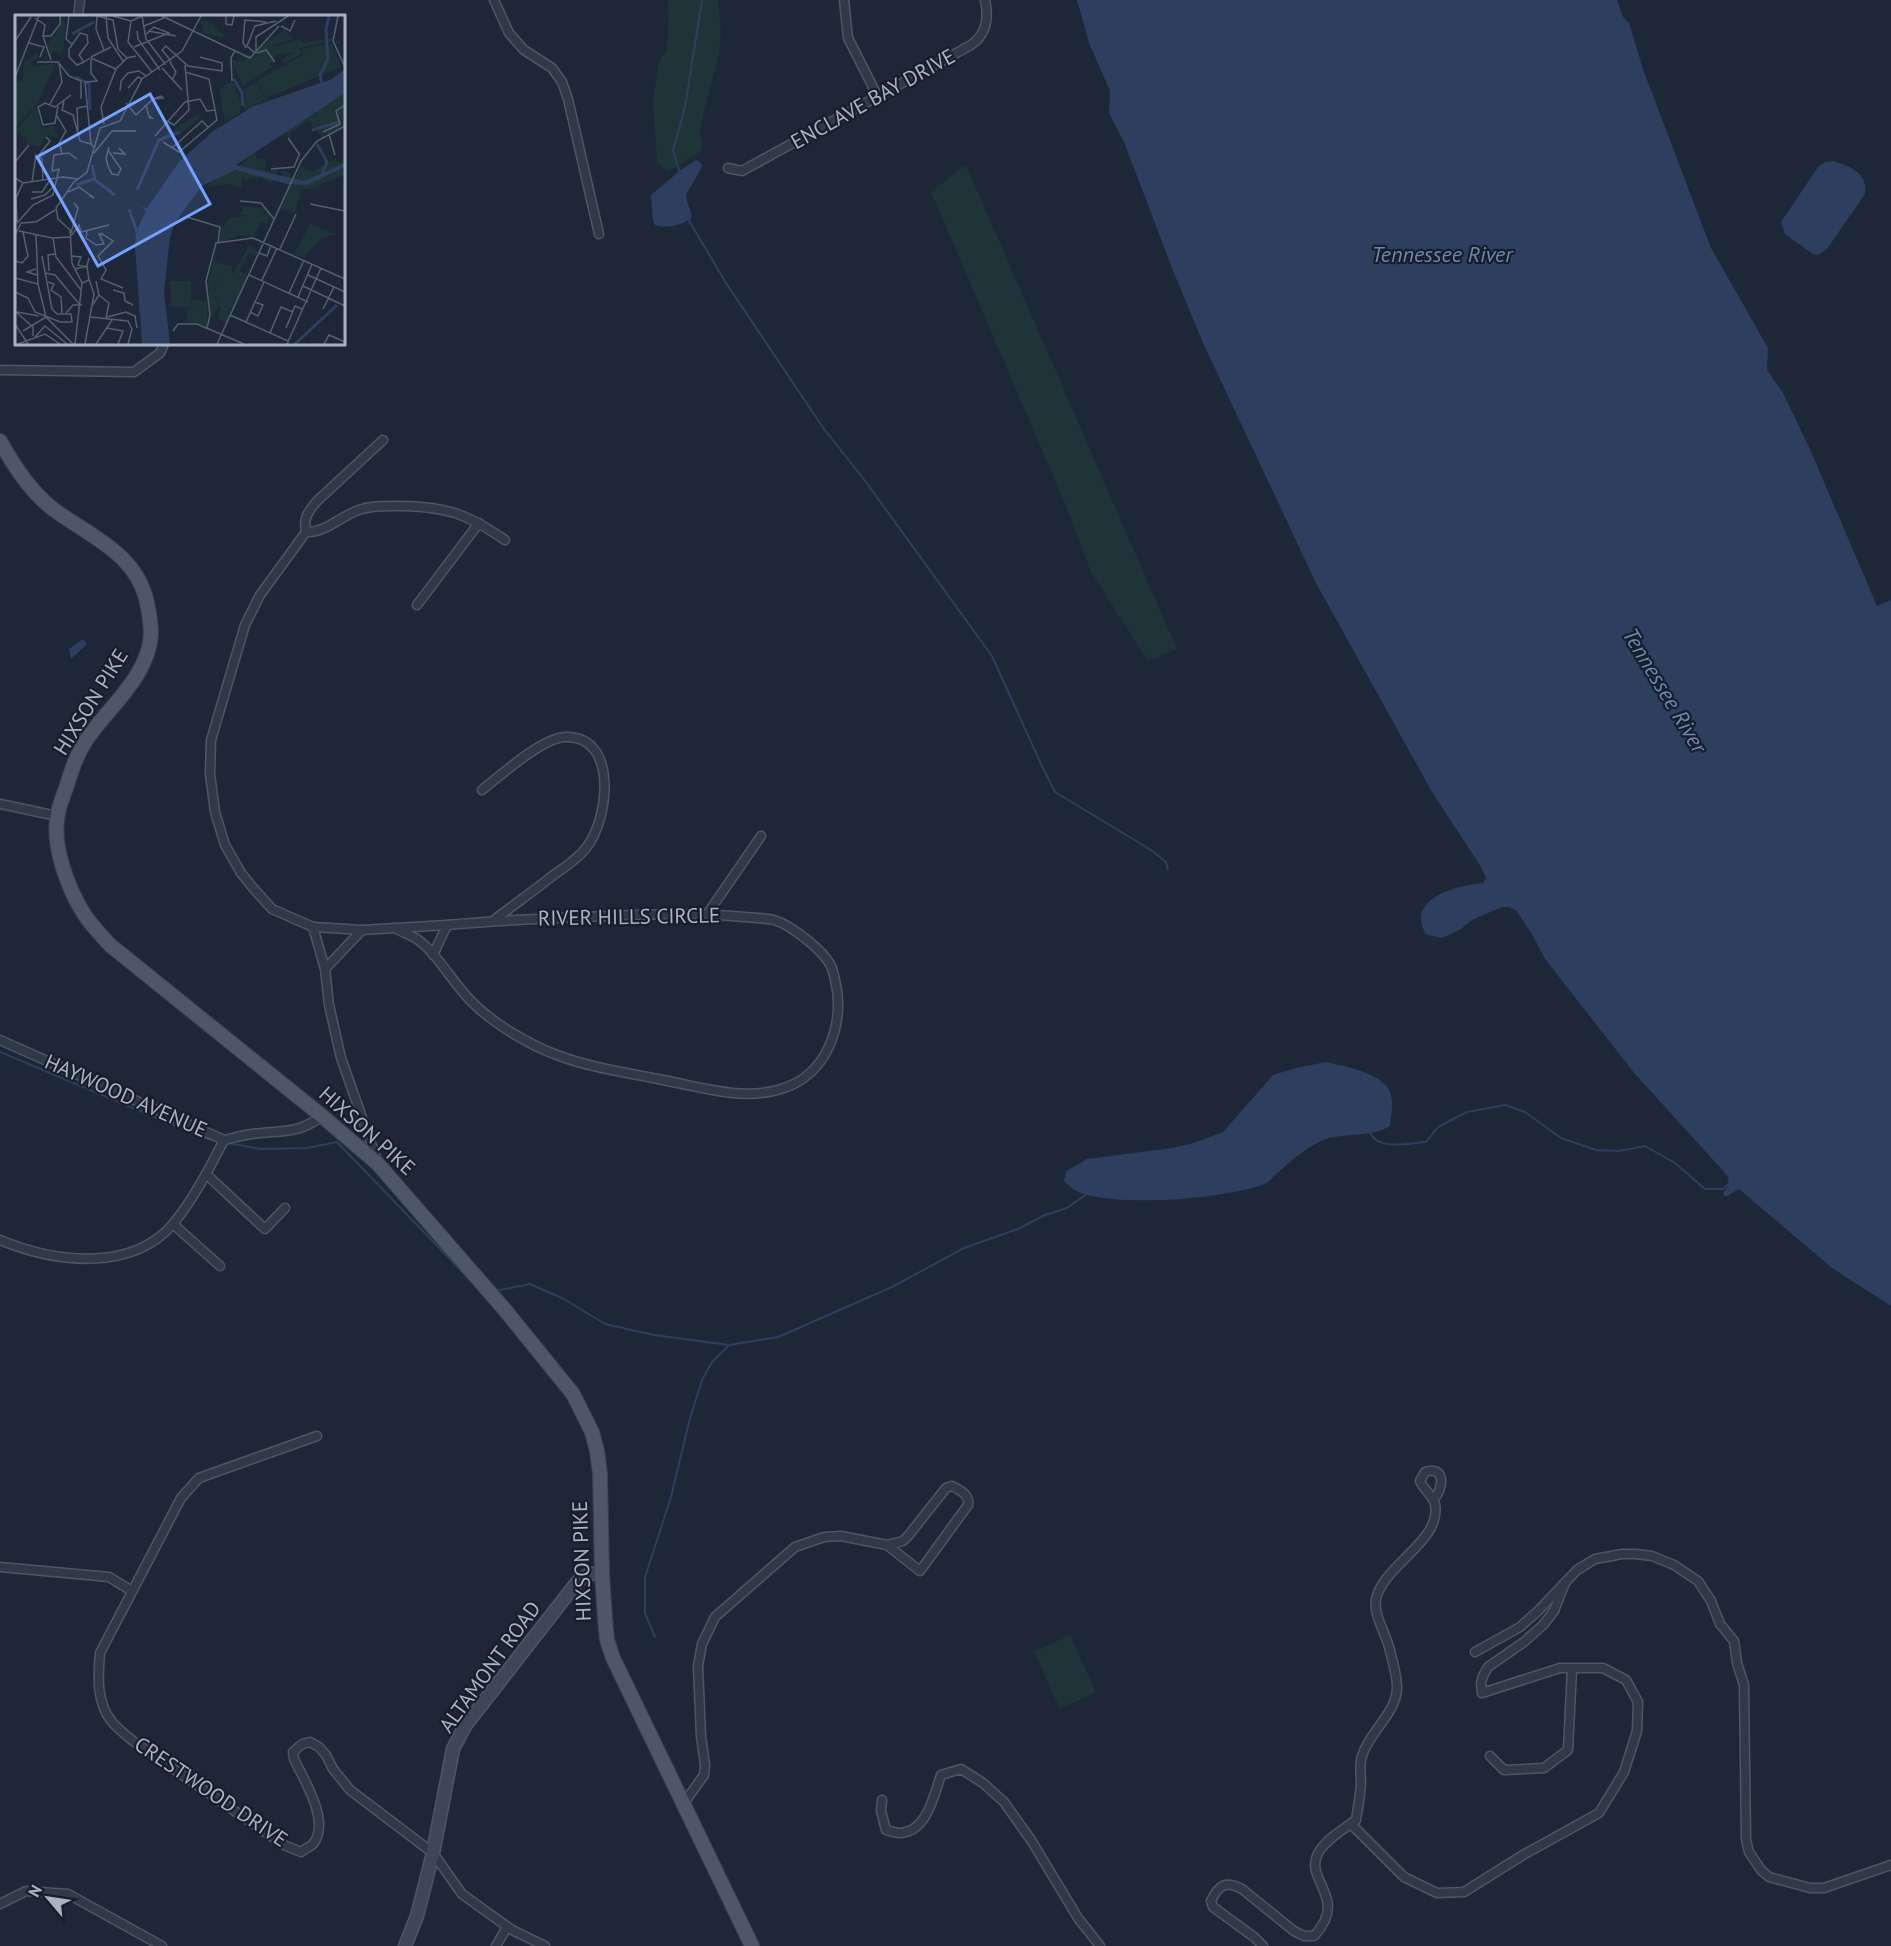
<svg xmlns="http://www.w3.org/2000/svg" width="1891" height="1946" viewBox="0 0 1891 1946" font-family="'PT Sans',sans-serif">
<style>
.green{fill:#1f3438}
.water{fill:#2d3e5e}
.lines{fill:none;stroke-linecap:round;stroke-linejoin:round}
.stream{stroke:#2d3e5e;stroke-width:2}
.street-casing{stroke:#4e5665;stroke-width:11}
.secondary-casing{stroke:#4e5665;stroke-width:15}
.primary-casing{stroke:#3a4250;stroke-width:16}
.street{stroke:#303947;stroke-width:8}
.secondary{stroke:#3e475a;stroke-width:12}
.primary{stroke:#4e5768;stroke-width:14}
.labels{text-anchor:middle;stroke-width:4.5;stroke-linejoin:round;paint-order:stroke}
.street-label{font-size:21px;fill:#aab3c5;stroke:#161e2b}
.water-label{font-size:22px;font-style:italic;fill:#6f87b1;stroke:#161e2b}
.inset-river{fill:none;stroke:#2d3e5e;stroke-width:3}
.inset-road{fill:none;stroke:#555f70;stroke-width:1.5}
.view{fill:#74a3ff;fill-opacity:0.15;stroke:#74a3ff;stroke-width:3}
.inset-edge{fill:none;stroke:#aab3c5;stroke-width:3}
</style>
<rect width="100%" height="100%" fill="#1d2737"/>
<g class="green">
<polygon points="667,0 718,0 721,32 719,54 700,127 700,135 703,144 700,152 667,172 657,162 653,101 658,65 667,49 669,10"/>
<polygon points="966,165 1177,649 1148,661 1091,572 1063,499 931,192"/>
<polygon points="1070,1635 1096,1692 1060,1709 1034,1652"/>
</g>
<g class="water">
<path d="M 1077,0 L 1617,0 L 1623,17 L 1629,23 L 1644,72 L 1711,248 L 1768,348 L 1767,370 L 1783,393 L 1809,447 L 1877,606 L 1891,600 L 1891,1306 L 1832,1268 L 1739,1189 L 1725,1197 L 1723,1193 C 1729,1185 1731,1181 1725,1173 L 1635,1074 L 1545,959 L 1533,936 L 1516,910 L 1508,907 L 1502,907 L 1472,920 L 1461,929 L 1442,938 L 1425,934 C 1423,928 1420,921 1421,915 C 1427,892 1463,885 1483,883 L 1486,878 L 1481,867 L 1432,792 L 1316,583 L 1203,343 L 1172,268 L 1124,142 L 1109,113 L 1110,91 L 1089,43 Z"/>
<path d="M 696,160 L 700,162 L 702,166 L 697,176 L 686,194 C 686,202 691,209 692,218 C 682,225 667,229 655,225 L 653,221 L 651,195 L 682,169 Z"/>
<path d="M 1834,161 C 1851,167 1868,173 1865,194 L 1827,249 L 1818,255 L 1813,254 L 1785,234 L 1781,222 L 1818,167 L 1825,162 Z"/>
<polygon points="83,639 87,644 71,659 69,649"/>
<path d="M 1326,1062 C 1344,1066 1383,1073 1390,1092 C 1394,1102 1391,1116 1390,1126 C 1371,1138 1345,1132 1323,1140 C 1308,1147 1294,1158 1282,1169 C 1276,1173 1271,1181 1265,1184 C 1222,1199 1132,1206 1087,1195 C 1078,1193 1071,1188 1064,1181 L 1066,1171 L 1087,1159 L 1172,1148 L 1194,1143 L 1223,1132 L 1273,1075 L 1296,1068 Z"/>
</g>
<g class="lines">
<g class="stream">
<polyline points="680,173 673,150 685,107 702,0"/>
<polyline points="688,219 726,283 824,429 863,478 992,656 1041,764 1055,792 1151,850 1166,862 1168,870"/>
<polyline points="0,1052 204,1138 217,1141"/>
<path d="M 1370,1132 C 1376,1151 1410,1143 1426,1142 L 1438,1127 L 1467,1112 L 1505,1105 L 1525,1112 L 1561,1138 L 1596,1150 L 1619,1151 L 1645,1146 L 1675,1163 L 1705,1189 L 1723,1189 L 1730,1183"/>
<polyline points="228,1143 260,1149 307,1148 337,1142 469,1279"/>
<polyline points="495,1291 530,1284 564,1299 605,1324 654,1335 729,1345 778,1337 892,1287 964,1248 1018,1229 1045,1215 1067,1208 1088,1193"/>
<polyline points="655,1637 645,1613 645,1577 671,1497 690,1418 702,1380 712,1362 729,1345"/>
</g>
<defs>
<g id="street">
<polyline points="494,0 509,33 524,50 552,68 562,82 568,99 599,234"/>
<polyline points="844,0 848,38 878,97"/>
<polyline points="78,16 80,0"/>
<path d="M 728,168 L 742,171 L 971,45 C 987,34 989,18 985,0"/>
<polyline points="0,370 134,372 160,353 164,344"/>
<polyline points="306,532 260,595 245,625 211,740 210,774 215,812 225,845 241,873 254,889 272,909 313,927 325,969 329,1005 341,1058 377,1160"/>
<path d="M 306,532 C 324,533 339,518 356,511 C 371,505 386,506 402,506 C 448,507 467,514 505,540"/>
<path d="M 306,532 C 303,518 308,512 317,501 L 383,440"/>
<polyline points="417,605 479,523"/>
<path d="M 482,790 C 501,775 542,738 565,737 C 619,735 609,820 586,848 C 577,860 563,868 551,877 C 532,892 512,906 493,921"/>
<polyline points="0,804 57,816"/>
<polyline points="708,913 761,836"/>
<polyline points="313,927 362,930"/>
<path d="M 395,928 C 402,932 410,935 417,939 C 438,954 453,984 473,1003 C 493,1023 529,1045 557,1055 C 591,1068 628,1073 663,1080 C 700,1087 743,1101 781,1089 C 827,1076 846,1023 835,980 C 834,976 833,970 831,966 C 823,950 791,925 774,920 C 765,918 754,918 744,917 C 708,913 676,914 640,915 C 576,917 511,919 447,925 L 433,955"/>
<polyline points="325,969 362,930 447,925"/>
<path d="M 0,1040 L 224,1140 C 233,1138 243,1135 252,1134 C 280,1130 297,1135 322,1116"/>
<polyline points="206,1174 265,1229 285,1208"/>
<polyline points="173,1224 220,1266"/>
<path d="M 0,1240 C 53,1262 131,1273 173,1224 C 193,1200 210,1167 224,1140"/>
<path d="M 317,1436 L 199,1478 L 181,1498 L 100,1653 C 98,1677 96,1702 112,1722 C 118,1729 126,1735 133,1741 L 284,1845 L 301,1852 C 304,1849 310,1847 313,1844 C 331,1822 304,1780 294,1759 L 293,1752 L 302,1744 L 310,1742 L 319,1747 L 326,1755 L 333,1769 L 350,1790 L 433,1853 L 462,1894 L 512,1930 L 545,1946"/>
<polyline points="0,1567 109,1577 132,1591"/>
<polyline points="1475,1652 1520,1627 1538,1611 1577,1570 1595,1559 1622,1554 1636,1554 1652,1556 1674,1565 1698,1581 1711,1601 1720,1624 1734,1641 1737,1663 1744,1685 1746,1840 1749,1852 1761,1870 1769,1877 1810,1888 1824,1888 1891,1865"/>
<polyline points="1490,1756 1504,1770 1544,1768 1568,1750 1572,1669"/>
<path d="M 882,1800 L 881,1811 L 886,1830 C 890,1831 896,1833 900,1833 C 927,1832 934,1795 941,1775 L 961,1769 L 983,1783 L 1004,1802 L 1031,1840 L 1078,1918 L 1100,1946"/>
<path d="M 684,1803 L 704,1775 L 705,1765 L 701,1736 L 698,1666 L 702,1644 L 715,1617 L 795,1547 L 824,1537 L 841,1536 L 887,1545 L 903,1541 L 908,1536 L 946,1488 L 952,1486 C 960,1490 970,1495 968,1505 L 920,1571 L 887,1545"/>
<polyline points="1351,1824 1404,1877 1437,1893 1464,1892 1523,1855 1599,1813 1624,1772 1637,1731 1638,1702 1626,1680 1603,1668 1560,1668 1482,1693 1481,1683 1483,1676 1488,1667 1524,1642 1543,1625 1554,1611 1565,1583"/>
<polyline points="0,1904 26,1891 68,1894 162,1946"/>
<polyline points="496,1946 507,1927"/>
<path d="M 1263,1946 L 1254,1937 L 1213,1907 L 1211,1901 C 1219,1884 1226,1881 1242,1889 L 1294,1931 L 1304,1936 L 1314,1936 C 1351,1896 1300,1880 1320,1850 C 1329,1837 1344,1829 1356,1820 C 1358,1808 1360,1796 1361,1784 C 1361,1775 1359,1764 1362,1756 C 1369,1732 1397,1713 1397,1687 C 1397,1677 1392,1658 1389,1647 C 1385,1632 1373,1614 1376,1599 C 1384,1564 1442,1541 1435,1504 C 1433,1496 1424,1490 1420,1481 L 1425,1472 C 1446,1465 1444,1489 1433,1500"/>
</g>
<polyline id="secondary" points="405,1946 417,1916 433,1853 453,1749 465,1726 578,1581 590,1574 602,1573"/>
<path id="primary" d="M 0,441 C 14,466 30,491 53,509 C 89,536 137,553 147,603 C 149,612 151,624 151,634 C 149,677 106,709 85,742 C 76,756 71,772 66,788 C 63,797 59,805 58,814 C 51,844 68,889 84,914 C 91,925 101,935 110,945 L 322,1116 L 378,1164 L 505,1310 L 573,1394 L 592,1432 L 597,1451 L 600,1474 L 602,1573 L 605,1619 L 607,1640 L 613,1658 L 752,1946"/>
</defs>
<use href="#street" class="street-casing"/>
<use href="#secondary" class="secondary-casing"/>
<use href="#primary" class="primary-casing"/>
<use href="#street" class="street"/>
<use href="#secondary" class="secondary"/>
<use href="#primary" class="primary"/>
</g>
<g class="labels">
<g class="street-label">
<text transform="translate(873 99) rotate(-29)" y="7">ENCLAVE BAY DRIVE</text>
<text transform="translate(91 702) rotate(-58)" y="7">HIXSON PIKE</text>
<text transform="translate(629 917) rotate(-1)" y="7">RIVER HILLS CIRCLE</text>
<text transform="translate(126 1096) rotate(24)" y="7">HAYWOOD AVENUE</text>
<text transform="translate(367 1131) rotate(42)" y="7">HIXSON PIKE</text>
<text transform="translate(582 1561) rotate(-92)" y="7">HIXSON PIKE</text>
<text transform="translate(490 1667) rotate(-54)" y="7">ALTAMONT ROAD</text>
<text transform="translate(211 1792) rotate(34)" y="7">CRESTWOOD DRIVE</text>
</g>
<g class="water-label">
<text x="1442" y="262">Tennessee River</text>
<text transform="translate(1665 690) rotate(59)" y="8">Tennessee River</text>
</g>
</g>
<g transform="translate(15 15)">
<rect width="330" height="330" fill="#1d2737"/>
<path d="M 46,1 L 50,8 L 49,29 L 46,38 L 38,36 L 36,44 L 33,29 L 44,14 ZM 190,6 L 198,9 L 212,23 L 186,18 L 189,11 L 184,7 ZM 269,15 L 279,24 L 263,28 L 254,34 L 285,24 L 287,28 L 317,23 L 317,26 L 284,33 L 287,38 L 269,48 L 266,46 L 278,37 L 260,40 L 259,48 L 254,47 L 257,52 L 228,71 L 216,45 L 226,47 L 231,45 L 226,41 L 240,41 L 243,34 ZM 317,28 L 326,52 L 251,83 L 242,66 L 289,39 L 287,34 ZM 21,38 L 25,42 L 15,48 L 17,52 L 42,48 L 22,89 L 0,112 L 0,67 L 7,66 L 9,48 ZM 217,66 L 227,90 L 231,86 L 229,75 L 241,67 L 251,85 L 232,95 L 226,91 L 225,98 L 210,107 L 204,74 ZM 330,78 L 330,110 L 306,121 L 293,106 L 274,119 L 277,125 L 271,119 L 259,124 ZM 21,92 L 27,114 L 38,110 L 43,122 L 32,121 L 25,132 L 14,129 L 1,115 ZM 190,97 L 166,119 L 146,123 L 176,103 ZM 240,137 L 242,144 L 251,144 L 250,154 L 243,152 L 257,157 L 261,155 L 265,155 L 267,156 L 269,155 L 276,160 L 275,165 L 269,164 L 262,160 L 268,162 L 264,155 L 260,159 L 224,151 ZM 327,140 L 330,148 L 295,165 L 278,166 L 286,151 L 296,157 L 321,143 L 322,148 L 328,146 ZM 330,152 L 330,160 L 301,171 L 311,173 L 286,174 L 280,198 L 265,195 L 276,169 L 295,169 ZM 216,155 L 230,156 L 260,163 L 255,171 L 255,167 L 244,162 L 230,166 L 228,160 L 226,174 L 217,169 L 190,172 ZM 225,191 L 251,194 L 251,195 L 246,201 L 224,200 L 228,194 ZM 254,199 L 252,209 L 245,207 L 239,222 L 226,220 L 205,227 L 207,213 L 216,202 ZM 295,209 L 322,219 L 308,222 L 287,243 L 279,240 ZM 202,229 L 199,247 L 217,251 L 217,260 L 235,230 L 243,237 L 241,241 L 233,238 L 225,256 L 233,260 L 211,308 L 202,303 L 206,293 L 199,279 L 204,258 L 198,278 L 204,291 L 196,302 L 193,268 ZM 155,266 L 176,266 L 176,285 L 192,286 L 192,311 L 172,308 L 173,294 L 180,293 L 156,292 Z" fill="#1f3438"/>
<path d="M 330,54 L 330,78 L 221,150 L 289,166 L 330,148 L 330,152 L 293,170 L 272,169 L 221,155 L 187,171 L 160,207 L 155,223 L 149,277 L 155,329 L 127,329 L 120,232 L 121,217 L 131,196 L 126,192 L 132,193 L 164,147 L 198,116 L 239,91 L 317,64 Z" fill="#2d3e5e"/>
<path class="inset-river" d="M 57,19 L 79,7M 61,62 L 74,69 L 75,95M 219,64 L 227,78 L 228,91M 307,68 L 305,60 L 313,44 L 311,14 L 314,1M 297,115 L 324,107M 302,129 L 312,147 L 307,159M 77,150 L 80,165 L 100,180M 61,170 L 79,164M 122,175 L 144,125 L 165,117M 114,194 L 122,217M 280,329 L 322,290"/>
<path class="inset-road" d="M 54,1 L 51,24 L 58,30M 82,1 L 98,5 L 103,34 L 112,43M 82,1 L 81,14 L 89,35M 91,1 L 93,23 L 108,46M 98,1 L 116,6M 127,1 L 116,6 L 113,27 L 137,57M 127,1 L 131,24 L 151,50M 147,1 L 235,43 L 264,11M 211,1 L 211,9 L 217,10 L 219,1M 323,1 L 318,26 L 330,52M 20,3 L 30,10 L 28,21M 129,11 L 149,3M 266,11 L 275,16 L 280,5M 122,16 L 123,24 L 145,55M 133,16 L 161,21M 28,21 L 36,21 L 45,9 L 45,1M 28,21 L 36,45M 0,26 L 16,2M 14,28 L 29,32 L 25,42M 119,32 L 154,18 L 139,12 L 130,20M 231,33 L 228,27 L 230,5 L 251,7M 240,38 L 232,31 L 240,11 L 261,6M 241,38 L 241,22 L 273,1M 242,38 L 251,35 L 260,47M 76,42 L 96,32M 76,43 L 101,54M 76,44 L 76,58 L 82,66 L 70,67 L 76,129 L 80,133M 156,46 L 147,35 L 151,31 L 173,51 L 207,56 L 207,48 L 185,42M 22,47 L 43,47 L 54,61 L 66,66 L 66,84M 69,47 L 62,50 L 54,42 L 54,34 L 65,18 L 72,20 L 73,28 L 64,40 L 69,47 L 75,43M 155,47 L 161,57 L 157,65M 147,53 L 167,75M 0,62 L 24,1M 217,66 L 216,43 L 220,36M 113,73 L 123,62 L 127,64M 105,76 L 106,66 L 113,58 L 124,56 L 131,61M 146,81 L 148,83 L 138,84 L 143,82 ZM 49,86 L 47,95 L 58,100 L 65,126 L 76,129M 111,88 L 121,100 L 138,84M 35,89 L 47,67 L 44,48M 130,90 L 132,93 L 133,99 L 134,100 L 134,102 L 135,103 L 137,103 L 134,101M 43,91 L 40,108 L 28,110 L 23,92 L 30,88 L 40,92 L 56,80M 42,101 L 51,116 L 44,128 L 47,138M 152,106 L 159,110 L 174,95 L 170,50M 89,109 L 86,92 L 101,54 L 112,43 L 121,41M 63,115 L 62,93 L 73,91M 308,117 L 325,109 L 321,96 L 330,90M 314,119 L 320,140M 140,121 L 170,87 L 185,84 L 192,96 L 200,95M 273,123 L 285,140M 148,127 L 164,137 L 202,105 L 194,64 L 170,57M 157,133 L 187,106 L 193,112M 93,135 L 106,154 L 103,160 L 97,159 L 93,151 L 91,143 L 94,132M 79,138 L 97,116 L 121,116M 98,138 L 110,139 L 104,133M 24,140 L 35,126 L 31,122M 0,147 L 14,130M 256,154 L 279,152 L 284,140M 0,163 L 8,168 L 48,162 L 63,164M 17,167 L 21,140 L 27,144 L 28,166M 17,177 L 27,177 L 35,165M 53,177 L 64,172 L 79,183 L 74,180M 16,184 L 30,180 L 40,170M 225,186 L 246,188 L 259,204M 295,189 L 330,196M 172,202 L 205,212 L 203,228M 2,207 L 1,183 L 8,168M 2,208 L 18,190 L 38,180 L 44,154 L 37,156 L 39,140 L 54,138 L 62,144M 4,216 L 37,223 L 55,222M 72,216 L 71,223 L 81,230 L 89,229 L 84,219 L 89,220M 56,218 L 63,193 L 59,188M 86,218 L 98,226 L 83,241 L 91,255 L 86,264 L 108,273M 0,220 L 6,208 L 21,207 L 40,195M 21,220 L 23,269M 56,221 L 64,210 L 66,217 L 94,210M 38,223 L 41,242 L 66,275M 265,234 L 281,199M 244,238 L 252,241 L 256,230M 56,241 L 66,242 L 63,250 L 72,252 L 74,265 L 67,268M 0,246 L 7,248 L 13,241 L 8,217M 21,254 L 12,257 L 22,260M 60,254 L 72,251 L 74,243M 34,256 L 33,240 L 40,239M 30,258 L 40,260 L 65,290M 234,260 L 293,287M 293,260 L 330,277M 0,263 L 23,269 L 31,302 L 58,329M 247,265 L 262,233M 33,267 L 39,269 L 36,275 L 46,282 L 47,298M 288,271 L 330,291M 98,275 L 109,278 L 110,286 L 118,290M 0,277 L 13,283 L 20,297 L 45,307 L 57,307 L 56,299 L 42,299 L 37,294 L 27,241M 274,278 L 289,245M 84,280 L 94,288 L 91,303M 283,282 L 297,249M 77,291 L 84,280 L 81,266M 308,294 L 319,272M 1,297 L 18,312 L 18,321M 2,297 L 24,301M 235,297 L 243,301 L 248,290 L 240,287M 51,298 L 58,290 L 67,290M 215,300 L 273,326M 75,302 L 113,306 L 117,314 L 113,329M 92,302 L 111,297 L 120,301 L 122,313M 231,307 L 249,267M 0,309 L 13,329M 92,313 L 108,316 L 103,329M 192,313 L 195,300 L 191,266 L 201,228 L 238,223 L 330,264M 271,313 L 280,291 L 287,294M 8,316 L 31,302M 158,316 L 163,309 L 182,309 L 229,329M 255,318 L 266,292 L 278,297M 20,322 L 30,311 L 52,329M 3,329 L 30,319 L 45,329M 60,329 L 67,268 L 57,248 L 55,215 L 43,204 L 41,193 L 58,168 L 72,157 L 85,113 L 105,106 L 127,64 L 167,36 L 186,1M 70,329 L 79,279 L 74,264M 81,329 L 97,305M 202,329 L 286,146 L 302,126 L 330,111M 272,329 L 306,253M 309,329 L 314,320 L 330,327"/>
<path class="view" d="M 135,79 L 195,189 L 83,251 L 22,142 Z"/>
<rect width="330" height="330" class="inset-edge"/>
</g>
<g transform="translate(48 1898) rotate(299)" stroke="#161e2b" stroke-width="4.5" paint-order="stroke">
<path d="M0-4.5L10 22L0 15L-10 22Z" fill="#aab3c5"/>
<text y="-9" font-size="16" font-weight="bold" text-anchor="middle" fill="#aab3c5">N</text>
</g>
</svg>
